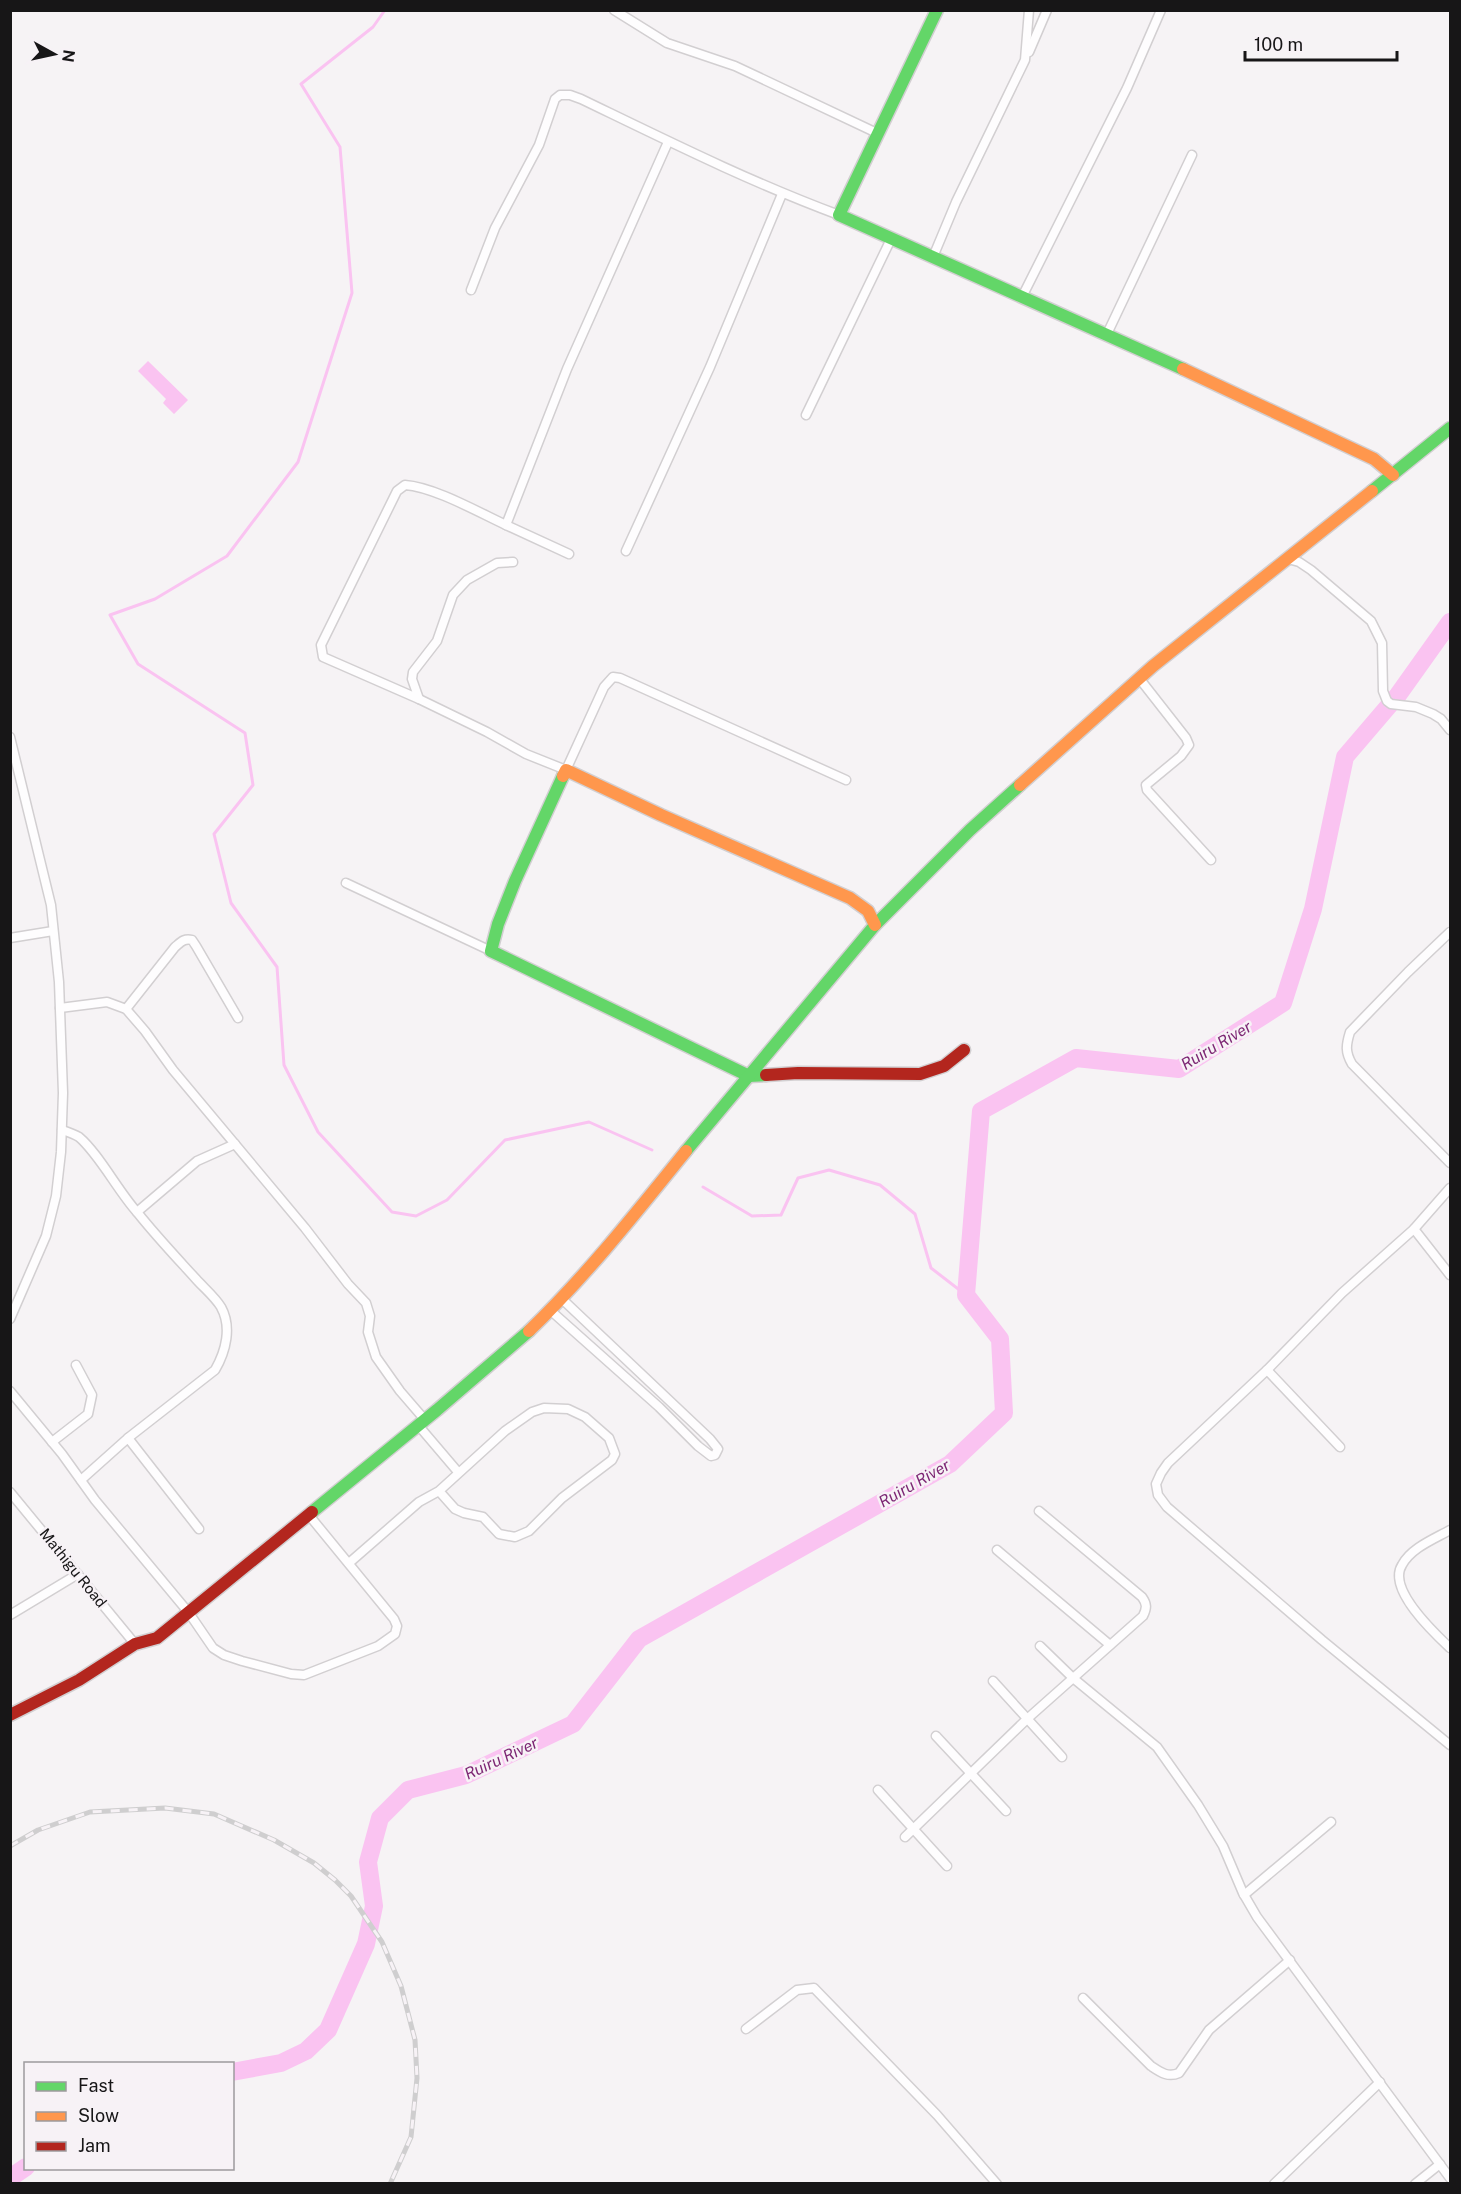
<svg xmlns="http://www.w3.org/2000/svg" width="1461" height="2194" viewBox="0 0 1461 2194" font-family="'Public Sans',sans-serif">
<style>
.water{fill:#fac3f1}
.lines{fill:none;stroke-linecap:round;stroke-linejoin:round}
.stream{stroke:#fac3f1;stroke-width:3}
.river{stroke:#fac3f1;stroke-width:18}
.street-casing{stroke:#d2cfd1;stroke-width:11}
.fast-casing{stroke:#d2cfd1;stroke-width:15}
.slow-casing{stroke:#d2cfd1;stroke-width:15}
.jam-casing{stroke:#d2cfd1;stroke-width:15}
.street{stroke:#fefdfe;stroke-width:8}
.fast{stroke:#63d668;stroke-width:12}
.slow{stroke:#ff974d;stroke-width:12}
.jam{stroke:#b3261e;stroke-width:12}
.rail-casing{stroke:#cfcecf;stroke-width:5}
.rail{stroke:#f7f2f6;stroke-width:3;stroke-dasharray:9;stroke-linecap:butt}
.labels{text-anchor:middle;stroke-width:5;stroke-linejoin:round;paint-order:stroke}
.street-label{font-size:15px;fill:#171617;stroke:#f7f2f6}
.water-label{font-size:16px;font-style:italic;fill:#7d2774;stroke:#f7f2f6}
</style>
<rect width="100%" height="100%" fill="#f6f3f5"/>
<polygon class="water" points="148,361 188,400 174,414 163,403 166,399 138,371"/>
<g class="lines">
<g class="stream">
<polyline points="385,10 373,27 301,84 340,147 352,293 298,462 227,556 155,599 110,615 138,664 245,733 253,785 214,834 231,903 277,967 284,1065 318,1132 392,1212 416,1216 447,1200 505,1140 589,1122 652,1150"/>
<polyline points="703,1187 752,1216 781,1215 798,1178 829,1170 880,1185 915,1214 931,1268 966,1295"/>
</g>
<g class="river">
<polyline points="232,2072 281,2063 306,2051 328,2030 366,1944 374,1906 368,1862 380,1818 408,1790 466,1775 573,1724 639,1639 950,1464 1004,1413 1000,1339 966,1295 981,1111 1076,1058 1179,1069 1283,1003 1313,909 1345,757 1398,695 1450,622"/>
<polyline points="10,2178 26,2167"/>
</g>
<defs>
<g id="street">
<polyline points="614,10 667,43 735,66 879,134"/>
<polyline points="1029,52 1047,10"/>
<polyline points="933,257 956,202 1025,60 1029,10"/>
<path d="M 471,290 L 495,228 L 539,145 L 555,99 L 560,95 L 570,95 L 581,99 C 666,140 750,182 839,215"/>
<polyline points="1022,297 1127,88 1161,10"/>
<polyline points="1107,334 1192,155"/>
<polyline points="806,415 891,239"/>
<path d="M 506,525 C 478,512 434,487 405,485 L 397,491 L 321,645 L 323,657 L 419,699 L 487,732 L 526,754 L 566,770 L 604,687 L 613,677 L 620,678 L 846,780"/>
<polyline points="626,551 710,367 782,194"/>
<polyline points="569,554 506,525 567,369 668,142"/>
<polyline points="1288,559 1299,562 1311,570 1371,621 1382,643 1383,691 1387,701 1391,704 1416,707 1433,714 1441,719 1450,730"/>
<polyline points="1139,678 1186,738 1189,745 1181,756 1146,785 1147,790 1211,860"/>
<polyline points="419,699 412,679 413,672 437,641 453,595 467,580 497,563 513,562"/>
<polyline points="10,737 51,905 59,982 63,1093 61,1152 56,1196 46,1236 10,1319"/>
<polyline points="346,883 491,951"/>
<path d="M 1450,932 L 1408,972 L 1350,1032 C 1346,1045 1345,1052 1352,1064 L 1450,1163"/>
<polyline points="10,938 53,931"/>
<polyline points="60,1008 107,1002 126,1009 145,1031 173,1070 305,1228 348,1284 366,1303 370,1316 368,1332 376,1357 400,1391 425,1420"/>
<path d="M 126,1009 L 175,947 C 181,942 184,938 192,940 L 196,946 L 238,1018"/>
<path d="M 62,1130 C 68,1132 74,1134 79,1137 C 99,1154 118,1191 137,1212 L 197,1161 L 235,1144"/>
<polyline points="1450,1188 1414,1229 1342,1293 1267,1370 1168,1463 1161,1473 1156,1484 1158,1495 1167,1507 1322,1640 1450,1745"/>
<polyline points="1414,1229 1450,1275"/>
<polyline points="550,1310 659,1407 698,1446 711,1456 715,1455 718,1449 710,1439 562,1299"/>
<polyline points="1267,1370 1340,1447"/>
<polyline points="10,1391 62,1454 95,1500 189,1613 213,1648 224,1655 242,1661 291,1674 304,1675 378,1646 395,1634 397,1626 394,1619 308,1514"/>
<polyline points="418,1425 458,1472"/>
<path d="M 128,1438 L 215,1370 C 226,1351 232,1327 221,1307 C 215,1297 204,1288 196,1279 C 176,1257 156,1236 137,1212"/>
<polyline points="52,1442 88,1414 92,1395 76,1365"/>
<polyline points="81,1480 128,1438 199,1529"/>
<polyline points="10,1492 135,1644"/>
<path d="M 1450,1530 C 1434,1539 1411,1548 1402,1565 C 1387,1589 1434,1633 1450,1648"/>
<polyline points="997,1550 1110,1645"/>
<polyline points="349,1563 419,1502 439,1491 505,1431 532,1412 544,1408 568,1409 585,1417 609,1438 615,1454 612,1460 562,1498 529,1531 515,1537 499,1534 483,1517 464,1513 455,1509 439,1491"/>
<polyline points="10,1615 78,1574"/>
<polyline points="1040,1646 1073,1678 1157,1747 1198,1805 1223,1846 1243,1893 1257,1917 1450,2178"/>
<polyline points="993,1681 1062,1757"/>
<polyline points="936,1736 1006,1811"/>
<polyline points="878,1790 947,1866"/>
<path d="M 905,1837 L 1027,1719 L 1143,1616 C 1147,1608 1147,1604 1142,1597 L 1039,1511"/>
<polyline points="1244,1895 1331,1822"/>
<path d="M 1083,1998 L 1151,2066 C 1160,2072 1168,2078 1179,2073 L 1209,2030 L 1290,1960"/>
<polyline points="746,2029 797,1990 814,1988 937,2115 997,2184"/>
<polyline points="1274,2184 1380,2082"/>
<polyline points="1415,2184 1440,2164"/>
</g>
<g id="fast">
<polyline points="937,10 839,215 1183,369"/>
<polyline points="1372,491 1450,428"/>
<polyline points="563,776 515,881 498,924 491,951 749,1076 766,1075"/>
<polyline points="686,1151 875,925 970,830 1020,785"/>
<polyline points="312,1512 437,1410 529,1331"/>
</g>
<g id="slow">
<polyline points="1183,369 1374,459 1393,475"/>
<polyline points="563,776 566,770 661,815 850,898 868,911 875,925"/>
<polyline points="1020,785 1153,666 1372,491"/>
<path d="M 529,1331 C 586,1276 636,1213 686,1151"/>
</g>
<g id="jam">
<polyline points="766,1075 798,1073 920,1074 944,1066 964,1050"/>
<polyline points="10,1715 79,1680 135,1644 157,1638 312,1512"/>
</g>
</defs>
<use href="#street" class="street-casing"/>
<use href="#fast" class="fast-casing"/>
<use href="#slow" class="slow-casing"/>
<use href="#jam" class="jam-casing"/>
<use href="#street" class="street"/>
<use href="#fast" class="fast"/>
<use href="#slow" class="slow"/>
<use href="#jam" class="jam"/>
<defs>
<polyline id="rail" points="10,1846 38,1830 90,1812 165,1808 214,1814 274,1840 314,1863 335,1880 351,1896 382,1942 401,1986 415,2040 417,2078 411,2137 390,2184"/>
</defs>
<use href="#rail" class="rail-casing"/>
<use href="#rail" class="rail"/>
</g>
<g class="labels">
<g class="street-label">
<text transform="translate(73 1568) rotate(51)" y="5">Mathigu Road</text>
</g>
<g class="water-label">
<text transform="translate(1216 1045) rotate(-31)" y="6">Ruiru River</text>
<text transform="translate(914 1483) rotate(-30)" y="6">Ruiru River</text>
<text transform="translate(501 1758) rotate(-25)" y="6">Ruiru River</text>
</g>
</g>
<rect width="1461" height="2194" fill="none" stroke="#171617" stroke-width="24"/>
<rect x="24" y="2062" width="210" height="108" fill="#f7f2f6" stroke="#9d9a9d" stroke-width="1.5"/>
<rect x="36" y="2082" width="30" height="9" fill="#63d668" stroke="#9d9a9d" stroke-width="1.5"/>
<text x="78" y="2092" font-size="18" fill="#171617">Fast</text>
<rect x="36" y="2112" width="30" height="9" fill="#ff974d" stroke="#9d9a9d" stroke-width="1.5"/>
<text x="78" y="2122" font-size="18" fill="#171617">Slow</text>
<rect x="36" y="2142" width="30" height="9" fill="#b3261e" stroke="#9d9a9d" stroke-width="1.5"/>
<text x="78" y="2152" font-size="18" fill="#171617">Jam</text>
<g transform="translate(54 54) rotate(98)" stroke="#f7f2f6" stroke-width="4.5" paint-order="stroke">
<path d="M0-4.5L10 22L0 15L-10 22Z" fill="#171617"/>
<text y="-9" font-size="16" font-weight="bold" text-anchor="middle" fill="#171617">N</text>
</g>
<path d="M1245 51v9h152v-9" fill="none" stroke="#171617" stroke-width="3"/>
<text x="1254" y="51" font-size="18" fill="#171617" stroke="#f7f2f6" stroke-width="4.5" paint-order="stroke">100 m</text>
</svg>
